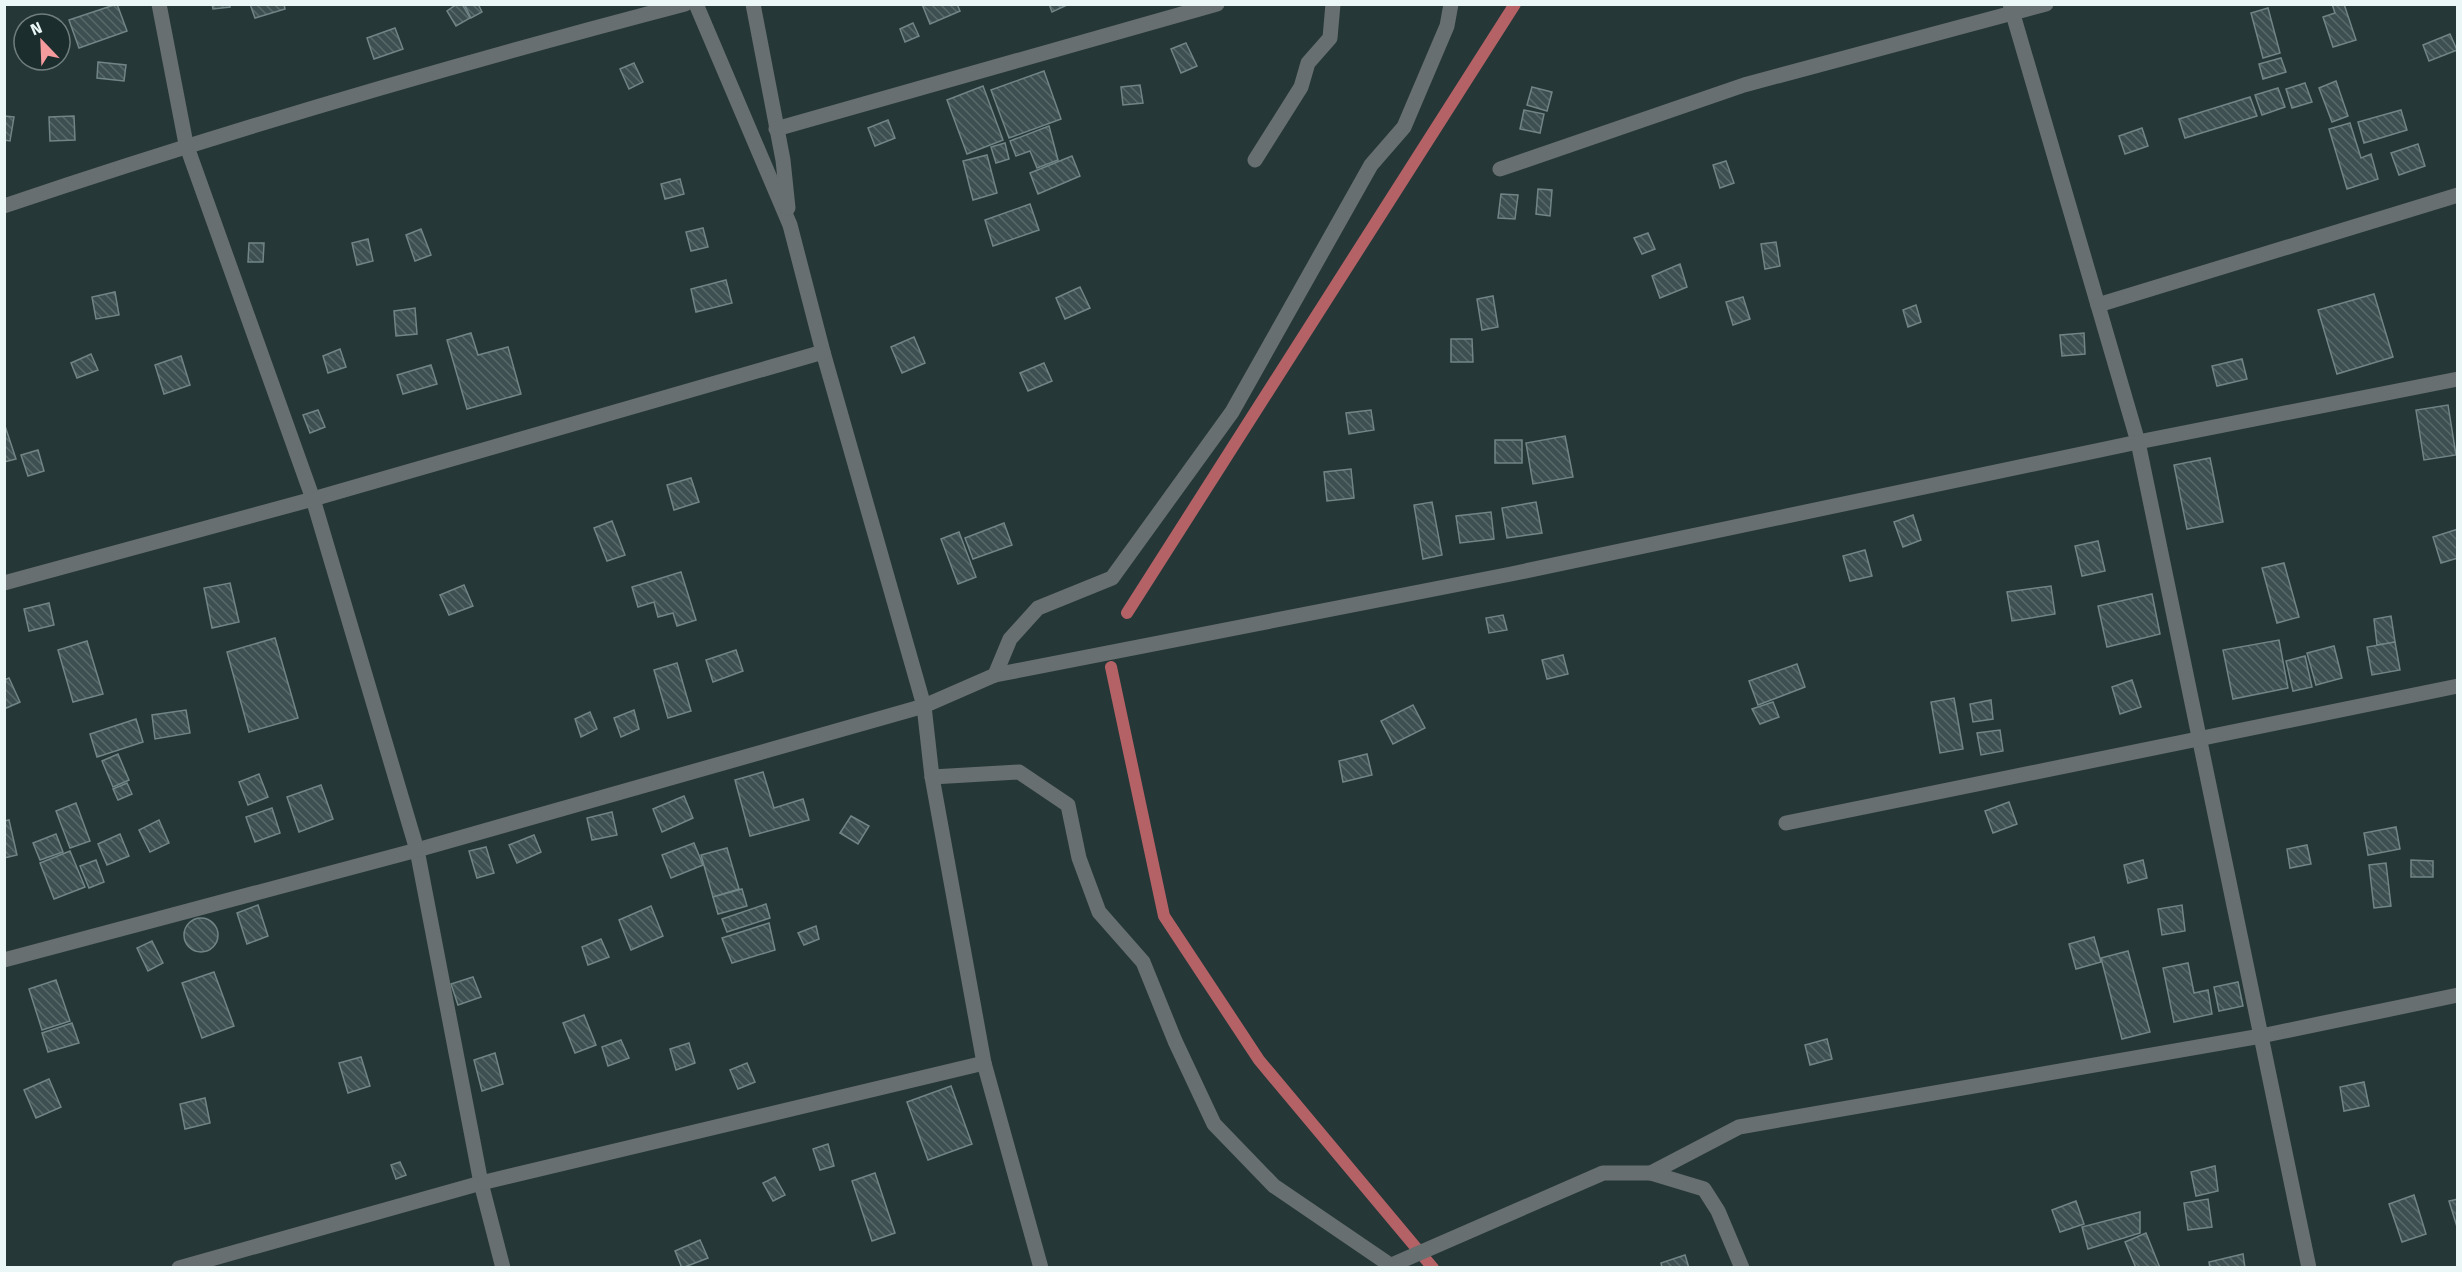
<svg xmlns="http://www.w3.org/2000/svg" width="2462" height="1272" viewBox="0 0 2462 1272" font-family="'Fira Sans',sans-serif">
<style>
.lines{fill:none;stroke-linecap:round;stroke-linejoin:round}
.stream{stroke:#b56266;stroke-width:12}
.building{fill:url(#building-back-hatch);stroke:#728586;stroke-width:1.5}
.street{stroke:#676f70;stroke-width:15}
</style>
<defs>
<pattern id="building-back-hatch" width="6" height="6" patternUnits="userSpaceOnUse" patternTransform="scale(1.5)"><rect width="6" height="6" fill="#3d4f50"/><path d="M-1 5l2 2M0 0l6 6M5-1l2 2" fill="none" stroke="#59696a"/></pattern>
</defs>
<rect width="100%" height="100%" fill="#263738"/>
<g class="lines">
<g class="stream">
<polyline points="1127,613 1515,4"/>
<polyline points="1111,667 1164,916 1259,1060 1433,1268"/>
</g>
</g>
<g class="building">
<polygon points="117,4 127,31 79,48 69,20"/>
<polygon points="212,4 230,4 230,7 213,9"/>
<polygon points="250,4 284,4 285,9 255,18"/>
<polygon points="457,4 462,4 470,18 456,26 447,11"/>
<polygon points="464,4 478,4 482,12 471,18"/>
<polygon points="922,4 957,4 960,11 930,24"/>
<polygon points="1049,4 1069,4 1052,12"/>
<polygon points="2332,4 2344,4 2356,40 2333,47 2323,17 2335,13"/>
<polygon points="2268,8 2280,53 2263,58 2251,13"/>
<polygon points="913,23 919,36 905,42 900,29"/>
<polygon points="395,28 403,49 374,59 367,38"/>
<polygon points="2450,34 2457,50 2429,61 2423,45"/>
<polygon points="1186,43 1197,66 1181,73 1171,49"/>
<polygon points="2281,58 2286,72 2263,79 2259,64"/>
<polygon points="98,62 126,65 124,81 97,78"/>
<polygon points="634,63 643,82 629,89 620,69"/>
<polygon points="1044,71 1061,119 1009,138 991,90"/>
<polygon points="2336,81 2348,116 2332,122 2319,88"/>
<polygon points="2305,83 2312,102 2292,108 2286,89"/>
<polygon points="1140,85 1143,103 1123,105 1121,87"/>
<polygon points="983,86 1003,140 967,154 947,100"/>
<polygon points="1532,87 1552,92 1547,111 1527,105"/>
<polygon points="2278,88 2285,107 2262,115 2255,95"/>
<polygon points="2250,97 2257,116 2185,138 2179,119"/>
<polygon points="1524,110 1544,114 1540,133 1520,129"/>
<polygon points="2401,110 2407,130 2364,143 2358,122"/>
<polygon points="4,116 14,117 10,141 4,140"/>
<polygon points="74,116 75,140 50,141 49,117"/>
<polygon points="888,120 895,138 875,146 868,128"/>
<polygon points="2350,123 2361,158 2371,154 2378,179 2347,189 2329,129"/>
<polygon points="1049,126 1058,160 1037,168 1030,151 1016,156 1010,141"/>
<polygon points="2142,128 2148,146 2125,154 2119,136"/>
<polygon points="1005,143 1009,159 996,163 991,147"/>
<polygon points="2418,144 2425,166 2399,175 2391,153"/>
<polygon points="987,155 997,193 973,200 963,161"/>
<polygon points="1072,156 1080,176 1038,194 1030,173"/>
<polygon points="1726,161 1734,183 1720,188 1713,165"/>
<polygon points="680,179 684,194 665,199 661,184"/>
<polygon points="1538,189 1552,190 1550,216 1536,214"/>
<polygon points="1501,194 1518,195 1515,219 1498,218"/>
<polygon points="1030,204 1039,230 993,246 985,220"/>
<polygon points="703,228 708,247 691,251 686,232"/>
<polygon points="421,229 431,255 415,261 406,235"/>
<polygon points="1648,233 1655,249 1642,254 1634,238"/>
<polygon points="368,239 373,261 357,265 352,243"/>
<polygon points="1776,242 1780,266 1765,269 1761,244"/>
<polygon points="249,243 264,243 263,262 248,262"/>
<polygon points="1680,264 1687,287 1660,298 1652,276"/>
<polygon points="726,280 732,303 696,312 691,289"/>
<polygon points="1080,287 1090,308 1065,319 1056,298"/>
<polygon points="115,292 119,315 96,319 92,297"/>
<polygon points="2374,294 2393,357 2337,374 2318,310"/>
<polygon points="1493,296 1498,327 1482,330 1477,299"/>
<polygon points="1743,297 1750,319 1733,325 1726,302"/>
<polygon points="1916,305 1921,322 1908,327 1903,310"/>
<polygon points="415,308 417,334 396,336 394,311"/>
<polygon points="471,333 478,355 508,347 521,394 467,409 447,340"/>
<polygon points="2084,333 2085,354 2062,356 2060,335"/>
<polygon points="914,337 925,363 902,373 891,347"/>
<polygon points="1451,339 1472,339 1473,362 1451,362"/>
<polygon points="340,349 346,367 328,373 323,356"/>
<polygon points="91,354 98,370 77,378 71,363"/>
<polygon points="181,356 190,385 164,394 155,365"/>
<polygon points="2242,359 2247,379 2217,386 2212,366"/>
<polygon points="1044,363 1052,381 1028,391 1020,373"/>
<polygon points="431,365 437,384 403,394 397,375"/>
<polygon points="2448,405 2456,455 2424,460 2416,410"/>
<polygon points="318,410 325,427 310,433 303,415"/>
<polygon points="1371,410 1374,430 1349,434 1346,413"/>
<polygon points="4,423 16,459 4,462"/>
<polygon points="1565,436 1573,477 1533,484 1526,443"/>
<rect x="1495" y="440" width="27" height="23"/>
<polygon points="38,450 44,471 28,476 21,455"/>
<polygon points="2210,458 2223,522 2187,529 2174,465"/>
<polygon points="1351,469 1354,498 1327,501 1324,472"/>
<polygon points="691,478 699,502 674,510 667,485"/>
<polygon points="1432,502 1442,555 1423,559 1414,505"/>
<polygon points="1536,502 1542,533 1507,538 1502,508"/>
<polygon points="1491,512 1494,539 1460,543 1456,516"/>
<polygon points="1913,515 1921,540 1903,547 1894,522"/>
<polygon points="612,521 625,555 607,561 594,528"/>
<polygon points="1004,523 1012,545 973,559 965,538"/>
<polygon points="2458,529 2458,558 2441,563 2433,537"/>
<polygon points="959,532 976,577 958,584 941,539"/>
<polygon points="2098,541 2105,571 2082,576 2075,546"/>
<polygon points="1865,550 1872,576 1850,581 1843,556"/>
<polygon points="2284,563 2299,617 2277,623 2262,568"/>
<polygon points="681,572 696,620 677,626 673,613 658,617 654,602 638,607 632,587"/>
<polygon points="230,583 239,622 212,628 204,588"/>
<polygon points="464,585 473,606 449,615 440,595"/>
<polygon points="2051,586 2055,614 2012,621 2007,592"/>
<polygon points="2152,594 2160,634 2107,647 2098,606"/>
<polygon points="49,603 54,625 29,631 24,609"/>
<polygon points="1503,615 1507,630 1489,633 1486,618"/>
<polygon points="2391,616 2395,642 2377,645 2374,619"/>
<polygon points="275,638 298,718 249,732 227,652"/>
<polygon points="2279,640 2288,688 2233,699 2223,650"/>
<polygon points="87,641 103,694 73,702 58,650"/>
<polygon points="2395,642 2400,670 2372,675 2367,647"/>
<polygon points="2334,646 2342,678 2316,685 2307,653"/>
<polygon points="736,650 743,671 713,682 706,660"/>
<polygon points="1563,655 1568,674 1547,679 1542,660"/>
<polygon points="2305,656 2312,687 2293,691 2286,661"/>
<polygon points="677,663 691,711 668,718 654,670"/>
<polygon points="1797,664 1805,687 1758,705 1749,681"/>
<polygon points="9,678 20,702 4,709 4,680"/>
<polygon points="2132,680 2141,707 2120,714 2112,687"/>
<polygon points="1954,698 1963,749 1940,753 1931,702"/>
<polygon points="1991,700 1993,719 1973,722 1970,704"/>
<polygon points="1773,702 1779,717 1760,724 1752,709"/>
<polygon points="1413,705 1425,728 1393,744 1381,721"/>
<polygon points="186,710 190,733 155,739 152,715"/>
<polygon points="634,710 639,729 621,737 614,718"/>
<polygon points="590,712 597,729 581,737 575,719"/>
<polygon points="136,719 143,742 97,757 90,734"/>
<polygon points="2000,730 2003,751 1981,755 1977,733"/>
<polygon points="118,754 129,780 113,787 102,761"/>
<polygon points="1367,754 1372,775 1343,782 1339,761"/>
<polygon points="763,772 774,808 803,799 809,820 750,836 735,780"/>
<polygon points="259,774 268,797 248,805 239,782"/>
<polygon points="127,783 132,794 118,800 113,789"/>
<polygon points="321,785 333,819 299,832 287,797"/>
<polygon points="684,796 693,818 662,832 653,809"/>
<polygon points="2009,802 2017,824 1993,833 1985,811"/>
<polygon points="76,803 90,841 70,848 56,811"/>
<polygon points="272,808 280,833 255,842 246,817"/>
<polygon points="612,812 617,835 592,840 587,818"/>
<polygon points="851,816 869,826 858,844 840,833"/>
<polygon points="9,820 17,855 4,858 4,821"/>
<polygon points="159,820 169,843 150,852 139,830"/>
<polygon points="2396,827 2400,849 2368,855 2364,833"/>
<polygon points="56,834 63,852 40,860 33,843"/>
<polygon points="120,834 129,856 107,865 98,844"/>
<polygon points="534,835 541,852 517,863 509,845"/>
<polygon points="694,843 703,865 671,878 662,855"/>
<polygon points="2307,845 2311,864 2290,868 2287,849"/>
<polygon points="486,847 494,873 477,878 469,851"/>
<polygon points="727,848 739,889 713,897 701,855"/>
<polygon points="70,851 85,887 54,899 40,863"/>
<polygon points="96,860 104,882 89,888 80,866"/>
<polygon points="2143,860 2147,878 2128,883 2124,865"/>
<polygon points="2411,860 2433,861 2433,877 2411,877"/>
<polygon points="2386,863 2391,906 2374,908 2369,865"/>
<polygon points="742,889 747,906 718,914 713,897"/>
<polygon points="766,904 770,918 727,932 722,919"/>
<polygon points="258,905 268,936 247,944 237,913"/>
<polygon points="2182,905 2185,931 2162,935 2158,909"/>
<polygon points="651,906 663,936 631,950 619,920"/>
<circle cx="201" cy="935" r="17"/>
<polygon points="769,923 775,950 732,963 722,938"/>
<polygon points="816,926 819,939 804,945 798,933"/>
<polygon points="2094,937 2101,962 2076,969 2069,944"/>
<polygon points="601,939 609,957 588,965 582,947"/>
<polygon points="152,941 163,963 148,971 137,948"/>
<polygon points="2128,951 2150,1032 2122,1039 2101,958"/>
<polygon points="2188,963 2194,993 2208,990 2212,1014 2174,1022 2163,968"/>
<polygon points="214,972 234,1026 202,1038 182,983"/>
<polygon points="473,977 481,997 458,1005 451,984"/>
<polygon points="56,980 70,1021 42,1030 29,989"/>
<polygon points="2238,982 2243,1006 2219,1011 2214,987"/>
<polygon points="584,1015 596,1045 575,1053 563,1023"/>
<polygon points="72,1023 79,1043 48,1052 42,1033"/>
<polygon points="1827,1039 1832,1059 1810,1065 1805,1045"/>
<polygon points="621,1040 629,1058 608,1066 602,1047"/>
<polygon points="689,1043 695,1063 676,1070 670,1049"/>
<polygon points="495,1053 503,1084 482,1091 474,1060"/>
<polygon points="361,1057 370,1086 348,1093 339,1063"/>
<polygon points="747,1063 755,1082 738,1089 730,1070"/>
<polygon points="49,1079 61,1107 36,1118 24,1090"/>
<polygon points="2364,1082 2369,1106 2344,1111 2340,1087"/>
<polygon points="951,1086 972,1144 928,1160 907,1102"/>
<polygon points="205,1098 210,1123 185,1129 180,1104"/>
<polygon points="828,1144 834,1166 820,1170 813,1149"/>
<polygon points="400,1162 406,1175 396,1179 391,1165"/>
<polygon points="2215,1166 2218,1191 2196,1196 2191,1172"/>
<polygon points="875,1173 895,1233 872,1241 852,1181"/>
<polygon points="775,1177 785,1195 773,1201 763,1183"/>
<polygon points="2414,1195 2426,1234 2402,1242 2389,1204"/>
<polygon points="2208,1199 2212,1227 2188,1230 2184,1203"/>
<polygon points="2458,1199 2458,1230 2449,1201"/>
<polygon points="2076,1201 2084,1224 2060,1232 2052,1210"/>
<polygon points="2140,1212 2140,1233 2088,1249 2082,1227"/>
<polygon points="2146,1233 2160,1268 2136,1268 2125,1242"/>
<polygon points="700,1240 708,1258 682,1268 675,1251"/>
<polygon points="2243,1254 2245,1268 2210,1268 2209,1262"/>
<polygon points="1685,1255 1689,1268 1662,1268 1661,1263"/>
</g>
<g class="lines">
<g class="street">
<polyline points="159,4 186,144 313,499 417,850 481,1183 503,1268"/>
<polyline points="696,4 790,225 823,352 924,706 932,777 984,1063 1041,1268"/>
<polyline points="753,4 783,160 788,208"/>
<polyline points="2010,4 2138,442 2309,1268"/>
<polyline points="776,129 1217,4"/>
<polyline points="1255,160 1301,87 1308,63 1330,38 1333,4"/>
<polyline points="1500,169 1744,85 2046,4"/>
<path d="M 4,206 C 229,130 456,64 685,4"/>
<polyline points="2098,305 2458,195"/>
<polyline points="4,583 313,499 823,352"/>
<polyline points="995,675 1010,639 1038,608 1112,578 1232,412 1371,165 1404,127 1447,26 1451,4"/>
<polyline points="932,777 1019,772 1068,805 1079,858 1099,912 1143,962 1175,1041 1214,1124 1274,1186 1390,1265"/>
<polyline points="1786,823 2458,686"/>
<polyline points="4,960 417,850 924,706 995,675 1511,574 2138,442 2458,379"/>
<polyline points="1651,1173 1739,1127 2261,1036 2458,995"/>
<polyline points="179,1268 481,1183 984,1063"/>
<polyline points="1385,1268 1603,1173 1651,1173 1704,1189 1718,1211 1742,1268"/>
</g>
</g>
<rect width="2462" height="1272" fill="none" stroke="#ebf6f6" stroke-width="12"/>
<g transform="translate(42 42) rotate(337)"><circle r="28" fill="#1c2d2e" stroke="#6f7d7e" stroke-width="1.5"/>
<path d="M0-4.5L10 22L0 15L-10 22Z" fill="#f59b9e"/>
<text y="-9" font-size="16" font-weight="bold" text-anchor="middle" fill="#ebf6f6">N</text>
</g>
</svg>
